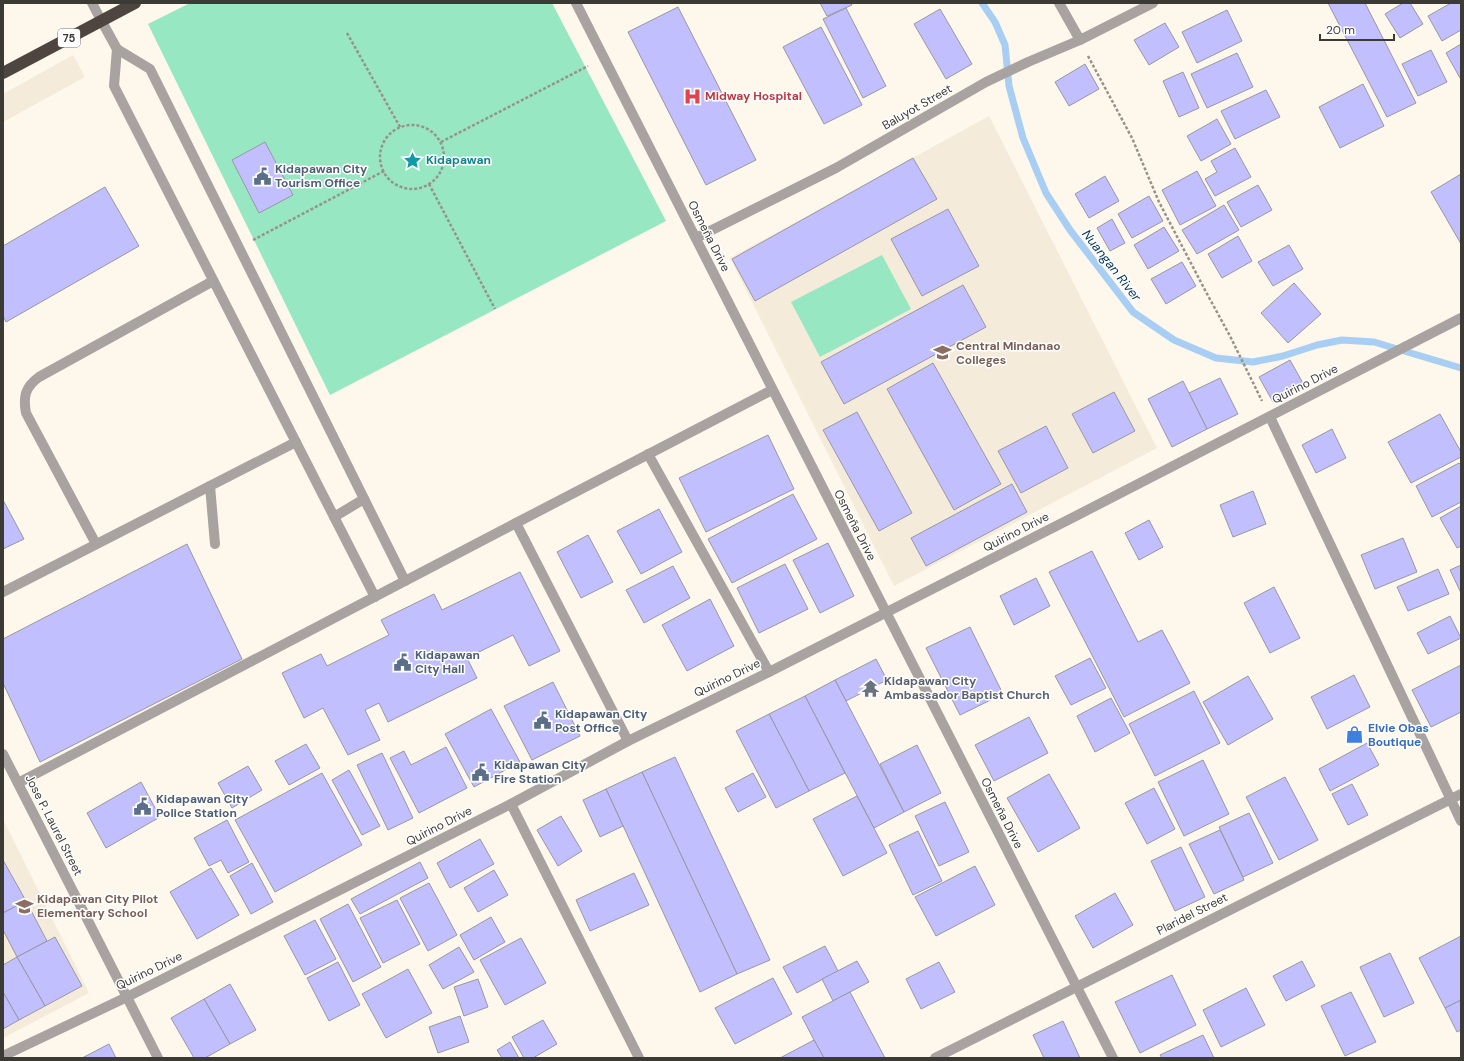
<svg xmlns="http://www.w3.org/2000/svg" width="1464" height="1061" viewBox="0 0 1464 1061" font-family="'DM Sans',sans-serif">
<style>
.built{fill:#f5ebda}
.green{fill:#97e7c2}
.lines{fill:none;stroke-linecap:round;stroke-linejoin:round}
.stream{stroke:#a8cff3;stroke-width:7}
.building{fill:#c1bffe;stroke:#9898a3}
.path{stroke:#97938b;stroke-width:2.5;stroke-dasharray:3 2;stroke-linecap:butt}
.lane{stroke:#a8a3a0;stroke-width:10}
.street{stroke:#a8a3a0;stroke-width:10}
.highway{stroke:#4f4540;stroke-width:12}
.labels{text-anchor:middle;stroke-width:3;stroke-linejoin:round;paint-order:stroke}
.shield{fill:#fff;stroke:#767572;stroke-width:1}
.shield-label{font-size:11px;font-weight:bold;fill:#3c3a35}
.health-label{font-size:12px;font-weight:bold;fill:#be3a42;stroke:#fff;text-anchor:start}
.street-label{font-size:12px;fill:#3c3a35;stroke:#fff}
.culture-label{font-size:12px;font-weight:bold;fill:#0d838f;stroke:#fff;text-anchor:start}
.service-label{font-size:12px;font-weight:bold;fill:#4e5e75;stroke:#fff;text-anchor:start}
.education-label{font-size:12px;font-weight:bold;fill:#785e54;stroke:#fff;text-anchor:start}
.worship-label{font-size:12px;font-weight:bold;fill:#5b616d;stroke:#fff;text-anchor:start}
.shop-label{font-size:12px;font-weight:bold;fill:#366cbe;stroke:#fff;text-anchor:start}
.water-label{font-size:13px;font-style:italic;fill:#02365c;stroke:#fff}
</style>
<rect width="100%" height="100%" fill="#fef7ec"/>
<g class="built">
<polygon points="73,55 85,77 3,122 3,94"/>
<polygon points="989,116 1157,448 894,586 730,258"/>
<polygon points="3,819 89,993 3,1038"/>
</g>
<g class="green">
<polygon points="190,3 552,3 666,221 330,395 148,24"/>
<polygon points="882,255 911,309 820,357 791,302"/>
</g>
<g class="lines">
<polyline class="stream" points="982,3 995,22 1005,45 1009,86 1023,138 1046,193 1070,230 1133,312 1174,340 1216,358 1253,362 1283,356 1317,345 1342,340 1374,342 1461,368"/>
</g>
<g class="building">
<polygon points="820,3 851,3 852,5 827,16"/>
<polygon points="1328,3 1365,3 1416,103 1387,117"/>
<polygon points="1403,3 1410,3 1423,24 1400,38 1385,14"/>
<polygon points="1451,3 1460,3 1461,4 1461,30 1442,41 1428,16"/>
<polygon points="678,7 756,160 706,185 628,32"/>
<polygon points="846,8 886,86 863,98 823,19"/>
<polygon points="940,9 972,64 946,79 914,24"/>
<polygon points="1227,10 1242,41 1197,63 1182,32"/>
<polygon points="1165,23 1179,47 1149,65 1134,40"/>
<polygon points="821,27 862,105 824,124 783,47"/>
<polygon points="1461,44 1461,77 1460,78 1446,53"/>
<polygon points="1431,50 1447,82 1418,96 1402,64"/>
<polygon points="1237,53 1253,87 1207,108 1191,74"/>
<polygon points="1085,64 1099,89 1069,106 1055,82"/>
<polygon points="1183,72 1199,108 1179,117 1163,81"/>
<polygon points="1363,84 1384,126 1340,148 1319,107"/>
<polygon points="1266,90 1280,117 1235,139 1221,111"/>
<polygon points="1217,119 1231,144 1201,161 1187,136"/>
<polygon points="265,142 293,195 259,213 232,160"/>
<polygon points="1235,148 1251,177 1215,196 1205,179 1217,172 1211,161"/>
<polygon points="913,158 937,199 755,301 732,259"/>
<polygon points="1197,171 1216,206 1180,225 1162,190"/>
<polygon points="1461,174 1461,244 1431,192"/>
<polygon points="1105,176 1119,201 1089,218 1075,194"/>
<polygon points="1258,185 1272,210 1241,227 1227,202"/>
<polygon points="105,187 139,246 6,322 3,316 3,246"/>
<polygon points="1149,196 1163,221 1132,238 1118,214"/>
<polygon points="1224,205 1239,230 1197,254 1182,230"/>
<polygon points="948,209 979,266 922,296 891,239"/>
<polygon points="1112,219 1125,243 1110,251 1097,228"/>
<polygon points="1164,227 1179,251 1148,269 1134,245"/>
<polygon points="1238,236 1252,261 1222,278 1208,254"/>
<polygon points="1289,245 1303,269 1273,286 1258,262"/>
<polygon points="1182,262 1196,286 1166,304 1151,279"/>
<polygon points="1294,283 1321,314 1288,343 1261,313"/>
<polygon points="963,285 986,327 844,404 821,362"/>
<polygon points="1290,360 1304,385 1273,402 1259,377"/>
<polygon points="933,363 1001,484 954,510 887,389"/>
<polygon points="1220,378 1238,414 1207,429 1189,393"/>
<polygon points="1183,381 1207,429 1172,447 1148,399"/>
<polygon points="1114,392 1135,431 1093,453 1072,414"/>
<polygon points="857,412 912,513 879,531 823,430"/>
<polygon points="1440,414 1461,452 1461,457 1411,483 1388,442"/>
<polygon points="1046,426 1068,468 1021,493 998,451"/>
<polygon points="1332,429 1346,458 1316,473 1302,445"/>
<polygon points="768,435 794,489 706,532 679,478"/>
<polygon points="1459,463 1461,465 1461,502 1432,517 1416,486"/>
<polygon points="1012,484 1027,512 926,566 911,538"/>
<polygon points="1253,491 1266,524 1233,537 1220,505"/>
<polygon points="793,494 817,539 732,583 708,539"/>
<polygon points="3,500 24,539 3,549"/>
<polygon points="1461,506 1461,546 1457,548 1440,518"/>
<polygon points="659,509 682,552 641,574 617,531"/>
<polygon points="1149,520 1163,547 1139,560 1125,533"/>
<polygon points="588,535 613,582 581,598 557,552"/>
<polygon points="1403,538 1417,572 1375,589 1361,555"/>
<polygon points="828,543 854,596 820,613 793,560"/>
<polygon points="187,544 242,659 40,762 3,683 3,639"/>
<polygon points="1092,551 1138,642 1162,630 1190,683 1124,717 1049,572"/>
<polygon points="785,564 808,609 759,633 737,588"/>
<polygon points="1461,565 1461,593 1450,570"/>
<polygon points="673,566 690,598 644,623 626,590"/>
<polygon points="1438,569 1449,594 1408,611 1397,587"/>
<polygon points="520,572 560,651 529,666 513,635 467,658 477,678 388,722 379,703 365,710 380,740 348,755 323,708 304,718 282,673 321,654 327,666 389,635 381,620 434,594 442,610"/>
<polygon points="1036,578 1050,606 1014,625 1000,596"/>
<polygon points="1274,587 1300,638 1270,653 1244,603"/>
<polygon points="710,599 734,646 687,671 662,625"/>
<polygon points="1450,616 1461,638 1428,654 1417,633"/>
<polygon points="970,627 1003,694 960,715 926,648"/>
<polygon points="1090,658 1106,688 1071,705 1055,676"/>
<polygon points="876,659 887,680 846,701 835,680"/>
<polygon points="1461,665 1461,712 1431,727 1412,690"/>
<polygon points="1354,675 1370,707 1327,729 1311,697"/>
<polygon points="1248,676 1273,719 1228,745 1203,702"/>
<polygon points="835,680 904,812 874,828 805,696"/>
<polygon points="553,682 580,736 532,760 504,706"/>
<polygon points="1194,691 1220,743 1155,776 1129,724"/>
<polygon points="805,696 845,773 809,791 769,714"/>
<polygon points="1111,698 1130,733 1095,752 1077,716"/>
<polygon points="491,709 520,762 474,787 445,734"/>
<polygon points="769,714 809,791 776,808 736,731"/>
<polygon points="1029,717 1048,753 994,781 975,745"/>
<polygon points="1367,743 1379,765 1330,791 1319,769"/>
<polygon points="306,744 320,768 289,785 275,761"/>
<polygon points="917,745 941,793 904,812 880,764"/>
<polygon points="446,747 467,788 419,813 390,758 404,751 411,765"/>
<polygon points="382,753 413,818 388,830 357,765"/>
<polygon points="675,757 770,960 737,974 642,772"/>
<polygon points="1203,760 1229,814 1184,836 1158,782"/>
<polygon points="248,766 262,790 232,808 218,783"/>
<polygon points="349,770 380,826 362,835 332,780"/>
<polygon points="642,772 737,974 700,992 606,789"/>
<polygon points="322,773 362,845 275,892 235,820"/>
<polygon points="753,773 766,797 738,812 725,788"/>
<polygon points="1049,774 1080,828 1038,852 1007,798"/>
<polygon points="1285,777 1318,840 1279,860 1246,797"/>
<polygon points="141,782 160,817 106,848 87,813"/>
<polygon points="1352,784 1368,815 1348,825 1332,794"/>
<polygon points="1154,788 1175,829 1147,844 1125,803"/>
<polygon points="606,789 623,826 600,837 583,800"/>
<polygon points="857,796 887,853 843,876 813,819"/>
<polygon points="945,802 969,852 939,866 915,816"/>
<polygon points="1249,813 1273,863 1243,877 1219,827"/>
<polygon points="561,816 582,851 558,866 537,830"/>
<polygon points="227,820 249,862 228,873 221,860 209,866 194,838"/>
<polygon points="1220,830 1244,880 1214,894 1189,844"/>
<polygon points="918,831 942,881 913,895 889,845"/>
<polygon points="480,839 494,864 450,888 437,863"/>
<polygon points="1181,847 1205,897 1175,911 1151,861"/>
<polygon points="3,860 26,901 3,913"/>
<polygon points="420,862 428,878 360,914 351,899"/>
<polygon points="252,863 273,902 251,914 230,876"/>
<polygon points="975,866 995,905 936,936 915,897"/>
<polygon points="211,868 239,915 197,939 170,892"/>
<polygon points="494,870 508,895 478,912 464,888"/>
<polygon points="634,873 649,905 590,931 576,900"/>
<polygon points="429,883 457,935 428,951 400,898"/>
<polygon points="1115,893 1133,925 1093,948 1075,916"/>
<polygon points="397,900 420,944 383,963 360,918"/>
<polygon points="26,901 47,941 17,957 3,930 3,913"/>
<polygon points="348,904 381,967 353,982 320,919"/>
<polygon points="491,917 505,942 474,960 460,935"/>
<polygon points="315,920 336,959 305,975 284,936"/>
<polygon points="1461,936 1461,1000 1445,1008 1419,958"/>
<polygon points="55,937 82,986 45,1006 17,957"/>
<polygon points="521,938 546,983 505,1005 480,960"/>
<polygon points="825,946 838,971 797,993 783,967"/>
<polygon points="459,947 474,972 443,989 429,965"/>
<polygon points="1390,953 1414,1003 1384,1017 1360,967"/>
<polygon points="17,957 45,1006 19,1020 3,992 3,965"/>
<polygon points="857,961 869,982 833,1001 822,979"/>
<polygon points="1302,961 1315,986 1286,1001 1273,976"/>
<polygon points="338,962 360,1005 329,1021 307,978"/>
<polygon points="939,962 955,992 921,1009 906,979"/>
<polygon points="408,969 432,1013 386,1038 362,994"/>
<polygon points="1172,975 1196,1025 1140,1053 1115,1002"/>
<polygon points="773,978 792,1014 735,1044 715,1008"/>
<polygon points="478,979 488,1007 464,1016 454,987"/>
<polygon points="230,984 256,1030 230,1044 204,999"/>
<polygon points="1246,988 1265,1025 1221,1047 1203,1010"/>
<polygon points="3,992 19,1020 3,1029"/>
<polygon points="850,992 885,1058 824,1058 814,1040 802,1017"/>
<polygon points="1351,992 1376,1042 1345,1056 1321,1006"/>
<polygon points="204,999 230,1044 205,1058 194,1058 171,1018"/>
<polygon points="1461,1000 1461,1030 1457,1032 1445,1008"/>
<polygon points="460,1016 469,1042 438,1053 429,1027"/>
<polygon points="543,1020 557,1044 533,1058 524,1058 512,1037"/>
<polygon points="1063,1021 1080,1058 1044,1058 1033,1035"/>
<polygon points="1203,1035 1214,1058 1162,1058 1160,1055"/>
<polygon points="814,1040 824,1058 780,1058"/>
<polygon points="510,1042 519,1058 502,1058 497,1050"/>
<polygon points="109,1044 116,1058 82,1058"/>
</g>
<g class="lines">
<g class="path">
<polyline points="347,33 400,127"/>
<polyline points="1088,56 1132,138 1159,202 1206,292 1230,336 1262,401"/>
<circle cx="412" cy="157" r="32"/>
<polyline points="441,142 588,66"/>
<polyline points="429,184 495,309"/>
<polyline points="253,240 384,171"/>
</g>
<g class="lane">
<polyline points="101,20 117,49 150,69 405,581"/>
<polyline points="117,49 114,86 375,597"/>
<polyline points="210,486 215,544"/>
<polyline points="334,517 364,499"/>
<path d="M 96,544 L 26,413 C 23,397 25,387 39,377 L 213,281"/>
<polyline points="3,592 296,442"/>
<polyline points="18,783 516,523"/>
</g>
<g class="street">
<polyline points="92,3 101,20"/>
<polyline points="576,3 1113,1058"/>
<polyline points="1059,3 1080,40"/>
<polyline points="696,238 836,168 986,82 1028,62 1080,40 1153,3"/>
<polyline points="1270,417 1461,821"/>
<polyline points="648,454 769,672"/>
<polyline points="628,741 516,523 772,390"/>
<polyline points="3,754 158,1058"/>
<polyline points="511,804 639,1058"/>
<polyline points="3,1056 127,997 511,804 628,741 769,672 1070,519 1461,318"/>
<polyline points="935,1058 1461,794"/>
</g>
<polyline class="highway" points="3,73 135,3"/>
</g>
<defs>
<symbol id="hospital-bare" viewBox="-9 -9 18 18"><path d="M-5-5h3v3.5h4V-5h3V5h-3V1.5h-4V5h-3Z" fill="#e0444e" stroke="#fff" stroke-width="2.5" paint-order="stroke"/></symbol>
<symbol id="sight-bare" viewBox="-9 -9 18 18"><path d="M0-6L1.8-2.2L6-1.7L2.9 1.2L3.7 5.4L0 3.3L-3.7 5.4L-2.9 1.2L-6-1.7L-1.8-2.2Z" fill="#0f9aa8" stroke="#fff" stroke-width="2.5" paint-order="stroke"/></symbol>
<symbol id="civic-bare" viewBox="-9 -9 18 18"><path d="M-.6-6.5H3V-4.5H.6V-3L4-1V1h2V6H-6V1h2V-1L-.6-3ZM-1.2 2.5V6h2.4V2.5Z" fill="#5c6f8a" stroke="#fff" stroke-width="2.5" paint-order="stroke"/></symbol>
<symbol id="university-bare" viewBox="-9 -9 18 18"><path d="M0-5L7-2L0 1L-7-2ZM-4 1L0 2.5L4 1V4Q0 6-4 4Z" fill="#8d6e63" stroke="#fff" stroke-width="2.5" paint-order="stroke"/></symbol>
<symbol id="temple-bare" viewBox="-9 -9 18 18"><path d="M0-6L5-2H3V0L6.5 2.5H4V6H1.5V3h-3V6H-4V2.5H-6.5L-3 0V-2H-5Z" fill="#6b7280" stroke="#fff" stroke-width="2.5" paint-order="stroke"/></symbol>
<symbol id="shop-bare" viewBox="-9 -9 18 18"><path d="M-5-2.5h2.3a2.7 3.5 0 0 1 5.4 0H5L5.5 6h-11ZM-1.5-2.5h3a1.5 2.3 0 0 0-3 0Z" fill="#3f7fe0" stroke="#fff" stroke-width="2.5" paint-order="stroke"/></symbol>
<symbol id="school-bare" viewBox="-9 -9 18 18"><path d="M0-5L7-2L0 1L-7-2ZM-4 1L0 2.5L4 1V4Q0 6-4 4Z" fill="#8d6e63" stroke="#fff" stroke-width="2.5" paint-order="stroke"/></symbol>
</defs>
<g fill-rule="evenodd">
<use href="#hospital-bare" x="680" y="84" width="25" height="25"/>
<use href="#sight-bare" x="400" y="148" width="25" height="25"/>
<use href="#civic-bare" x="250" y="164" width="25" height="25"/>
<use href="#university-bare" x="930" y="340" width="25" height="25"/>
<use href="#civic-bare" x="390" y="650" width="25" height="25"/>
<use href="#temple-bare" x="858" y="676" width="25" height="25"/>
<use href="#civic-bare" x="530" y="708" width="25" height="25"/>
<use href="#shop-bare" x="1342" y="722" width="25" height="25"/>
<use href="#civic-bare" x="468" y="760" width="25" height="25"/>
<use href="#civic-bare" x="130" y="794" width="25" height="25"/>
<use href="#school-bare" x="12" y="894" width="25" height="25"/>
</g>
<g class="labels">
<rect class="shield" x="58" y="29" width="22" height="18" rx="3"/>
<g class="shield-label">
<text x="69" y="42">75</text>
</g>
<g class="health-label">
<text x="705" y="100">Midway Hospital</text>
</g>
<g class="street-label">
<text transform="translate(917 107) rotate(-30)" y="4">Baluyot Street</text>
<text transform="translate(709 236) rotate(63)" y="4">Osmeña Drive</text>
<text transform="translate(1305 384) rotate(-27)" y="4">Quirino Drive</text>
<text transform="translate(855 525) rotate(63)" y="4">Osmeña Drive</text>
<text transform="translate(1016 532) rotate(-27)" y="4">Quirino Drive</text>
<text transform="translate(727 678) rotate(-26)" y="4">Quirino Drive</text>
<text transform="translate(1002 813) rotate(63)" y="4">Osmeña Drive</text>
<text transform="translate(54 825) rotate(63)" y="4">Jose P. Laurel Street</text>
<text transform="translate(439 826) rotate(-27)" y="4">Quirino Drive</text>
<text transform="translate(1192 914) rotate(-27)" y="4">Plaridel Street</text>
<text transform="translate(149 971) rotate(-26)" y="4">Quirino Drive</text>
</g>
<g class="culture-label">
<text x="426" y="164">Kidapawan</text>
</g>
<g class="service-label">
<text x="275" y="173">Kidapawan City<tspan x="275" dy="14">Tourism Office</tspan></text>
<text x="415" y="659">Kidapawan<tspan x="415" dy="14">City Hall</tspan></text>
<text x="555" y="718">Kidapawan City<tspan x="555" dy="14">Post Office</tspan></text>
<text x="494" y="769">Kidapawan City<tspan x="494" dy="14">Fire Station</tspan></text>
<text x="156" y="803">Kidapawan City<tspan x="156" dy="14">Police Station</tspan></text>
</g>
<g class="education-label">
<text x="956" y="350">Central Mindanao<tspan x="956" dy="14">Colleges</tspan></text>
<text x="37" y="903">Kidapawan City Pilot<tspan x="37" dy="14">Elementary School</tspan></text>
</g>
<g class="worship-label">
<text x="884" y="685">Kidapawan City<tspan x="884" dy="14">Ambassador Baptist Church</tspan></text>
</g>
<g class="shop-label">
<text x="1368" y="732">Elvie Obas<tspan x="1368" dy="14">Boutique</tspan></text>
</g>
<g class="water-label">
<text transform="translate(1112 265) rotate(52)" y="5">Nuangan River</text>
</g>
</g>
<rect width="1464" height="1061" fill="none" stroke="#3c3a35" stroke-width="8"/>
<path d="M1320 34v6h74v-6" fill="none" stroke="#3c3a35" stroke-width="2"/>
<text x="1326" y="34" font-size="12" fill="#3c3a35" stroke="#ffffff" stroke-width="3" paint-order="stroke">20 m</text>
</svg>
